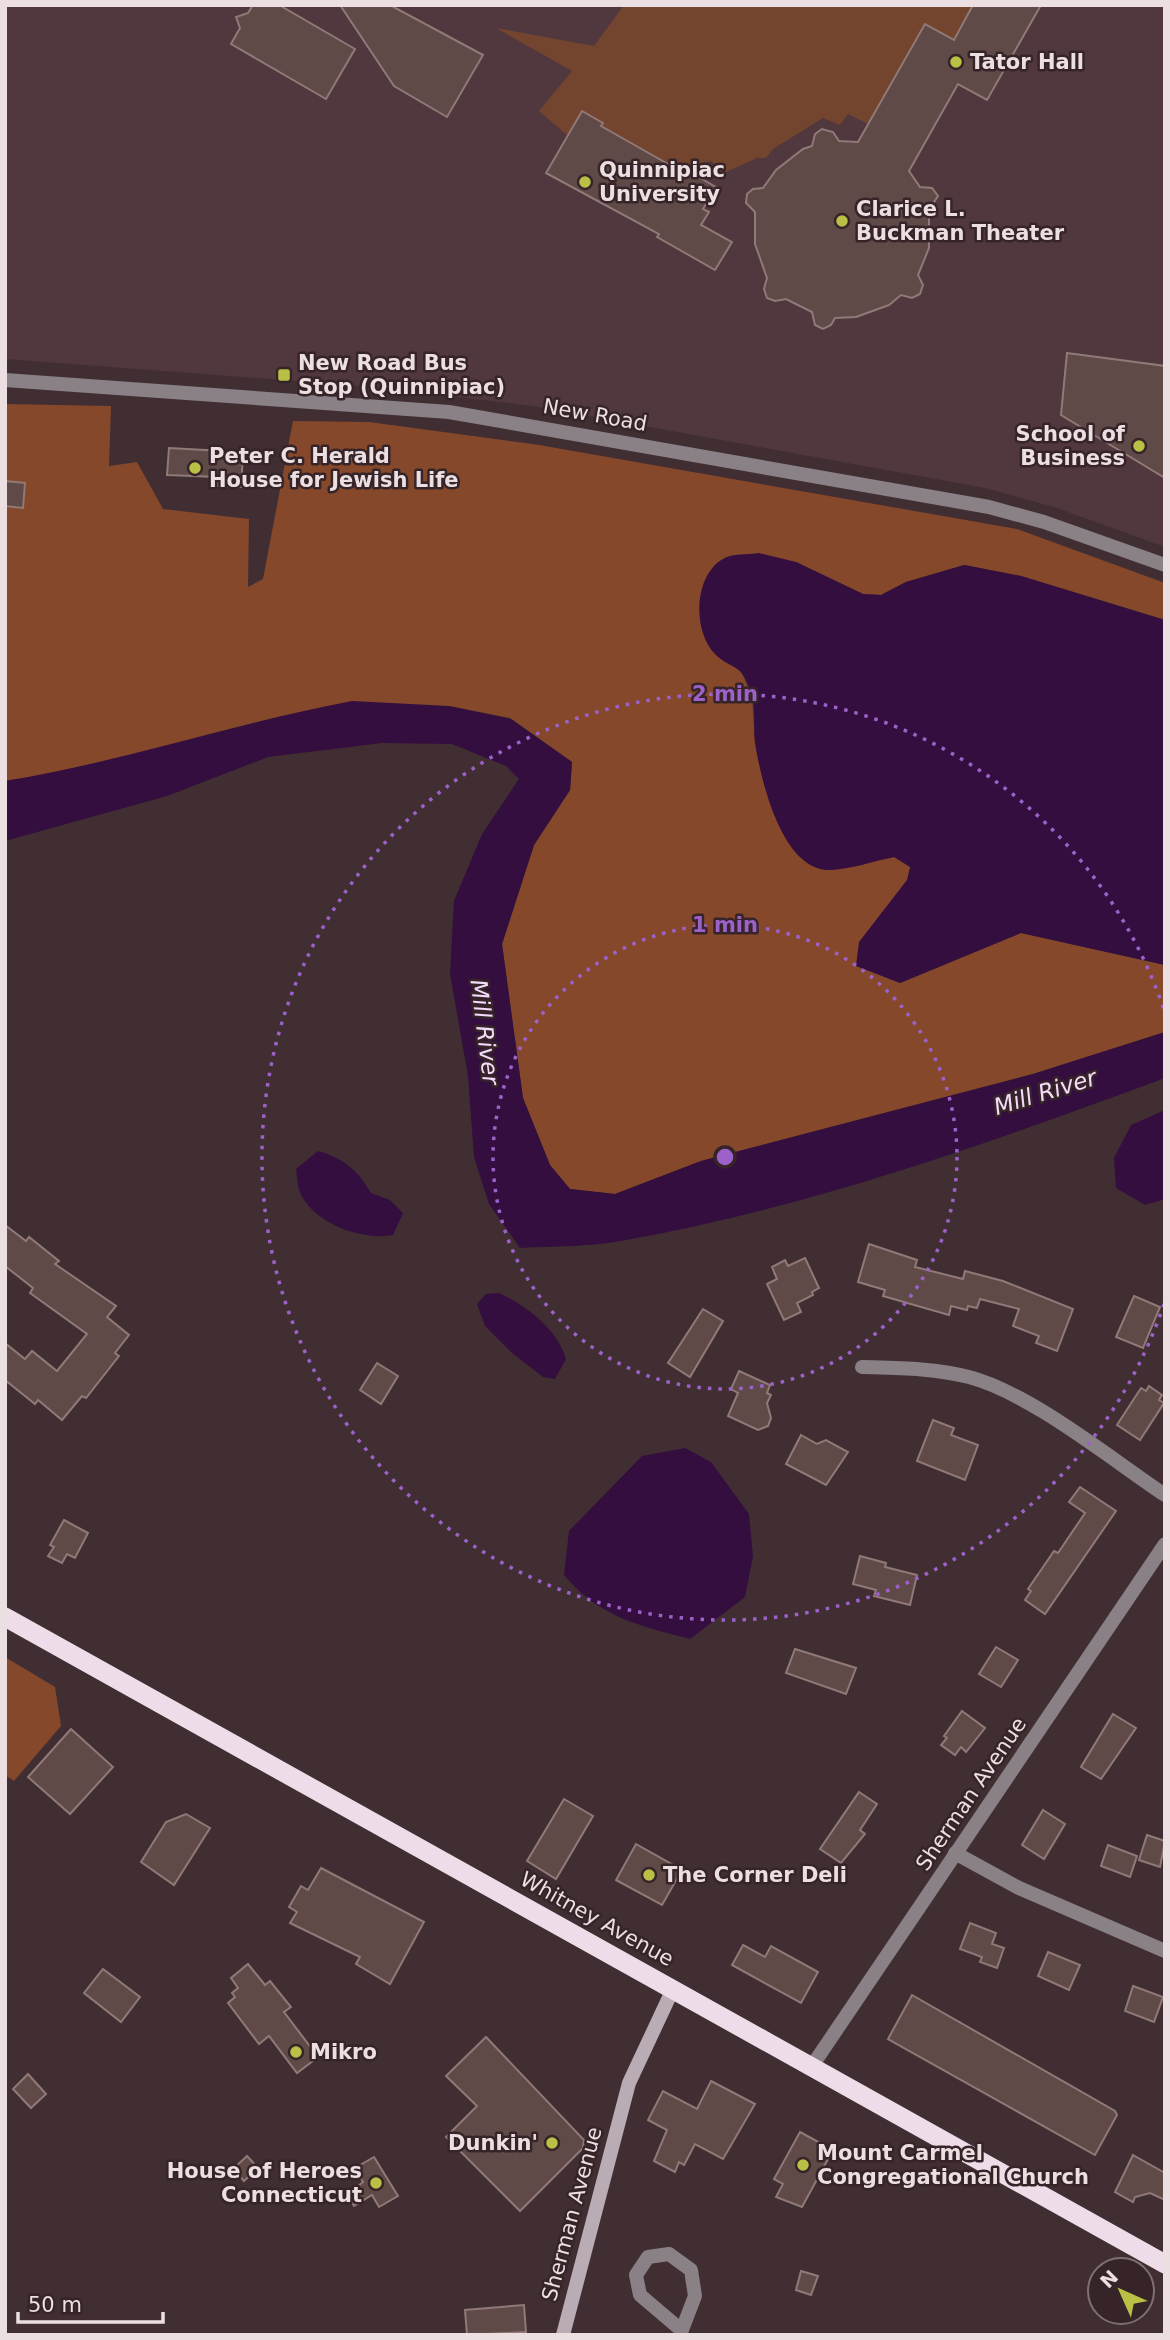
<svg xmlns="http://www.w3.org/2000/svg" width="1170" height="2340" viewBox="0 0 1170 2340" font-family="'DejaVu Sans',sans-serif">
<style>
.built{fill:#51373e}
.green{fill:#74452e}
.forest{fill:#85482b}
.water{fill:#330e3e}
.building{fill:#5f4a48;stroke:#907977;stroke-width:2}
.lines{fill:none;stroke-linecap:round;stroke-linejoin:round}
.minor{stroke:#898186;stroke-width:14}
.secondary{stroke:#b9acb4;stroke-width:14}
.trunk{stroke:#eedde8;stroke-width:19}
.ring{fill:none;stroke:#9d62ca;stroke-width:3.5;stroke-dasharray:3.5 7}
.poi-dot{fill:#bac045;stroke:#362429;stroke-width:2.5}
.labels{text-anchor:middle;stroke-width:5;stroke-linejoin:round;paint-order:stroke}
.poi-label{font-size:21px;font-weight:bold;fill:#ecdfe2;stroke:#362429;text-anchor:start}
.street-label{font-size:21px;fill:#ecdfe2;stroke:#362429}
.water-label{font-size:23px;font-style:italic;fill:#f2dbfb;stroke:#362429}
.centre{fill:#9d62ca;stroke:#362429;stroke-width:3.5}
.ring-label{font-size:21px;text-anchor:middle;font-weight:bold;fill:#9d62ca;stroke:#362429;stroke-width:5;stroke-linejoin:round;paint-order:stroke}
</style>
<rect width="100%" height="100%" fill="#412e33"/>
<polygon class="built" points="5,5 1165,5 1165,547 1054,507 985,488 540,407 375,387 5,359"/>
<polygon class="green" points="624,5 973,5 954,40 925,24 868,124 848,114 840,125 823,118 773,149 766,158 757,158 724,173 711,161 690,166 688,172 679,171 601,126 603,123 582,111 567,135 539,111 572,71 496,28 594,46"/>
<g class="forest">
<polygon points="5,404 111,406 109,466 137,462 163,509 249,519 248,587 263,579 293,421 369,422 539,445 1017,529 1165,583 1165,620 1021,576 965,565 906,582 881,595 863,594 796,562 715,654 739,667 752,696 755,742 829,870 894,857 911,867 908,880 860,942 900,983 1021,933 1165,965 1165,1032 1033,1074 701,1161 615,1194 570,1189 550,1165 523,1098 502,944 534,845 570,790 572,762 510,718 449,706 5,781"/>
<polygon points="5,1657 55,1687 61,1726 14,1781 5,1775"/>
</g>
<g class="water">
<path d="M 759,553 L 796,562 L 863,594 L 881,595 L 906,582 L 964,565 L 1021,576 L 1165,620 L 1165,965 L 1021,933 L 900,983 L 856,966 L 859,942 L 907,880 L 910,867 L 894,857 C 874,861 852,869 831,870 C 782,872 761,780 755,743 C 753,727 756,710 752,695 C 742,661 732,671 715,654 C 692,631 694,575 723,559 C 732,553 749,555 759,553 Z"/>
<path d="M 352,701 L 449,706 L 511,719 L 572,762 L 570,790 L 534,845 L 502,944 L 523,1098 L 550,1165 L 570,1189 L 615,1194 L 701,1161 L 1033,1074 L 1165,1032 L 1165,1078 C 989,1143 811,1207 626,1240 C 592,1247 555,1246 520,1248 L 489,1204 L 474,1157 L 468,1076 L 450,974 L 454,901 L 482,834 L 519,779 L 506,766 L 452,744 L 382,743 L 268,757 L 167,796 L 5,841 L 5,781 C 122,762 235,723 352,701 Z"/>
<polygon points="1165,1110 1165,1199 1145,1205 1116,1188 1114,1158 1131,1125"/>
<path d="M 318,1151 C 343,1158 358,1170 371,1193 L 390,1200 L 403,1213 L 393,1235 C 362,1241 311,1223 299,1190 C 297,1184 297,1175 296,1169 Z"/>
<path d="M 499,1293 C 527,1306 557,1329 566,1359 L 555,1379 L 543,1377 L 512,1353 L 485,1326 L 477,1304 L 486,1294 Z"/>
<path d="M 685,1448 L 711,1462 L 749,1514 L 753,1556 L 745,1597 L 690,1639 C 640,1626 599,1617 564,1575 L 569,1531 L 642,1456 Z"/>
</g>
<g class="building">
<polygon points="253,5 279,5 355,49 326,99 231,44 240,28 236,17 248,13"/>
<polygon points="340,5 390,5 483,55 447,117 394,86"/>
<polygon points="973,5 1041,5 987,100 958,84 909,171 920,187 932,188 938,196 929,210 929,248 918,275 923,285 920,294 912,298 901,295 889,305 856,317 835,318 831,325 823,329 815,325 812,312 786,299 775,301 767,298 764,289 767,278 755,244 755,212 746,203 747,194 753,189 763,188 776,170 803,149 812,146 815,134 822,129 833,132 839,141 858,142 925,24 954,40"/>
<polygon points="582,111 603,123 601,126 691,177 693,174 716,187 703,209 709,212 701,225 732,242 715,270 657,237 659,234 546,173"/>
<polygon points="1067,353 1165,366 1165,478 1061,415"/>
<polygon points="169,448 223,451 223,454 243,455 241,487 218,486 218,477 167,475"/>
<polygon points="5,481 25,483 23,508 5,506"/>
<polygon points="5,1225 26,1241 29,1237 59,1261 55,1264 116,1306 107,1317 129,1335 115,1353 119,1356 86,1398 82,1396 62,1420 38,1400 35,1404 5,1380 5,1343 25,1359 32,1351 57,1371 87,1334 30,1293 33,1288 5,1266"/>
<polygon points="869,1244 917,1260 915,1267 963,1279 965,1271 1003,1281 1073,1309 1057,1351 1036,1343 1039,1336 1013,1326 1019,1309 980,1299 977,1308 968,1306 967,1310 951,1306 949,1315 883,1296 885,1290 858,1282"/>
<polygon points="805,1258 819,1288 812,1292 813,1295 797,1303 801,1312 784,1320 767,1284 777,1279 772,1267 785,1260 788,1266"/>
<polygon points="1134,1296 1160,1307 1143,1348 1116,1337"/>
<polygon points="703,1309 723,1321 690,1377 668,1363"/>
<polygon points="377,1363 398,1376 381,1404 360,1390"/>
<polygon points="739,1371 770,1385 767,1393 771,1395 767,1403 771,1418 768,1426 758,1430 728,1416 738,1393 731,1389"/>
<polygon points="1149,1386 1162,1395 1159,1400 1164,1403 1140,1440 1117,1425 1141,1388 1146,1391"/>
<polygon points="933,1420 954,1428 951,1435 978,1445 965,1480 917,1461"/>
<polygon points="801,1435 817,1444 826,1440 848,1452 826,1485 786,1464"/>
<polygon points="1080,1487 1116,1511 1045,1614 1025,1600 1031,1591 1028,1589 1054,1551 1058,1553 1085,1513 1069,1502"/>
<polygon points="64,1520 88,1533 75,1558 67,1554 62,1563 48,1556 54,1547 50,1545"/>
<polygon points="860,1556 886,1563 885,1567 917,1575 910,1605 874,1596 876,1590 853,1584"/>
<polygon points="996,1647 1018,1660 1001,1687 979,1674"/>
<polygon points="795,1649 856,1668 846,1694 786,1673"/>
<polygon points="962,1711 985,1728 966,1752 961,1747 955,1755 941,1745 947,1738 944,1736"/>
<polygon points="1113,1714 1136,1728 1101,1779 1081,1767"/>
<polygon points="71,1729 113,1767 70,1814 28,1777"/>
<polygon points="859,1792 877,1804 860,1830 865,1834 841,1863 820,1849"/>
<polygon points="564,1799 593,1816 556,1879 527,1861"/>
<polygon points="1043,1810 1065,1824 1044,1859 1022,1845"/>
<polygon points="186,1814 210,1828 174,1885 141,1862 166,1822"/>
<polygon points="1147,1835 1165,1841 1160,1867 1139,1860"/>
<polygon points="636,1844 682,1870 662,1905 616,1880"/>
<polygon points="1108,1845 1137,1856 1130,1877 1101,1866"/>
<polygon points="321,1868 424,1922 390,1984 356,1964 360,1957 290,1923 297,1912 289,1907 301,1886 308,1890"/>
<polygon points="970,1923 996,1933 992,1944 1004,1948 997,1968 980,1962 982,1957 960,1949"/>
<polygon points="743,1945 765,1957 771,1946 818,1972 801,2003 732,1965"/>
<polygon points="1048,1952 1080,1965 1069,1990 1038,1976"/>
<polygon points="248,1964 265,1985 270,1981 291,2007 284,2012 318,2057 297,2073 269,2036 259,2044 228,2003 235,1997 232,1993 238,1988 231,1978"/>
<polygon points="103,1969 140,1997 121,2022 84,1993"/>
<polygon points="1133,1986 1163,1997 1154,2022 1125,2011"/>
<polygon points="912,1995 1115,2111 1117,2115 1095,2155 888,2039"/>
<polygon points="486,2037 584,2140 583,2148 520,2211 446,2137 477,2106 446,2076"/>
<polygon points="28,2074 46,2094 31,2108 13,2089"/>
<polygon points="711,2081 755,2104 723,2159 695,2144 684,2165 679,2162 675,2172 654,2161 667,2130 648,2120 663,2091 697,2109"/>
<polygon points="800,2132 833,2150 802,2207 776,2197 783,2184 774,2179"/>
<polygon points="1133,2155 1165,2173 1165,2200 1150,2193 1135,2197 1133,2202 1115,2192"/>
<polygon points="247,2156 258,2168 244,2181 233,2169"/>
<polygon points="374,2157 398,2196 379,2207 372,2195 354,2206 347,2195 363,2182 355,2168"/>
<polygon points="801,2271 818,2276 811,2295 796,2290"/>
<polygon points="524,2305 526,2332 467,2335 465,2310"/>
</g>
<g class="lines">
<g class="minor">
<polyline points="5,380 449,412 989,507 1044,522 1165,565"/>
<path d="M 862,1367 C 898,1368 934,1368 969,1377 C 1030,1393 1111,1459 1165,1495"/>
<polyline points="955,1853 1019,1888 1165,1951"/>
<polyline points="812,2066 1165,1544"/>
<polyline points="680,2329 640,2295 636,2275 648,2257 669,2254 691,2270 695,2296 680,2335"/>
</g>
<polyline class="secondary" points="563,2335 629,2083 673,1989"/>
<polyline class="trunk" points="5,1617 1165,2264"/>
</g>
<g class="ring">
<circle cx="725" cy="1157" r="232"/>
<path d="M1164 1304A463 463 0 1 1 1164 1010"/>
</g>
<g class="poi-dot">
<circle cx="956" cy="62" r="7"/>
<circle cx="585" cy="182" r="7"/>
<circle cx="842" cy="221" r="7"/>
<rect x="277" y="368" width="14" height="14" rx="3.5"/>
<circle cx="1139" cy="446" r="7"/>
<circle cx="195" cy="468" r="7"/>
<circle cx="649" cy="1875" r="7"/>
<circle cx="296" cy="2052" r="7"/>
<circle cx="552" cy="2143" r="7"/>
<circle cx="803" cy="2165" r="7"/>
<circle cx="376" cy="2183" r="7"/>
</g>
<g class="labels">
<g class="poi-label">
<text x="970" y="69">Tator Hall</text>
<text x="599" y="177">Quinnipiac<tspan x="599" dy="24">University</tspan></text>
<text x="856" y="216">Clarice L.<tspan x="856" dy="24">Buckman Theater</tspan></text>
<text x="298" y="370">New Road Bus<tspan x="298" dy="24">Stop (Quinnipiac)</tspan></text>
<text x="1125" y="441" text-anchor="end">School of<tspan x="1125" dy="24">Business</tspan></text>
<text x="209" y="463">Peter C. Herald<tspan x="209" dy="24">House for Jewish Life</tspan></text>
<text x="663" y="1882">The Corner Deli</text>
<text x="310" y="2059">Mikro</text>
<text x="538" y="2150" text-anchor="end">Dunkin'</text>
<text x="817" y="2160">Mount Carmel<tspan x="817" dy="24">Congregational Church</tspan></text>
<text x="362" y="2178" text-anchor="end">House of Heroes<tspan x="362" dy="24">Connecticut</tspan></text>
</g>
<g class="street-label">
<text transform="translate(595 415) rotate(10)" y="7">New Road</text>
<text transform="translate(971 1794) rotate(-56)" y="7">Sherman Avenue</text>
<text transform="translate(597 1919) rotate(29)" y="7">Whitney Avenue</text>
<text transform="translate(572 2214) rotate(-75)" y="7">Sherman Avenue</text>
</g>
<g class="water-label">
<text transform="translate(485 1032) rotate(83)" y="8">Mill River</text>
<text transform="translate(1045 1092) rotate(-17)" y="8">Mill River</text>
</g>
</g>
<circle cx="725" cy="1157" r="10" class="centre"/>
<g class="ring-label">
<text x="725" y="701">2 min</text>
<text x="725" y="932">1 min</text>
</g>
<rect width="1170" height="2340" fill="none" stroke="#ecdfe2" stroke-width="14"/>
<g transform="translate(1121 2291) rotate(315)"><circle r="33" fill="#362429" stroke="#7f6f73" stroke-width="2"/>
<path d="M0-5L12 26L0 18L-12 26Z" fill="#bac045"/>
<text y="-10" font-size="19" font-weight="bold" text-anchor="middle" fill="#ecdfe2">N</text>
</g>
<path d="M18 2312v10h145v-10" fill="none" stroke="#ecdfe2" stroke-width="3.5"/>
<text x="28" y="2312" font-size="21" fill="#ecdfe2" stroke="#362429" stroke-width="5" paint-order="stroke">50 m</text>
</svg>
